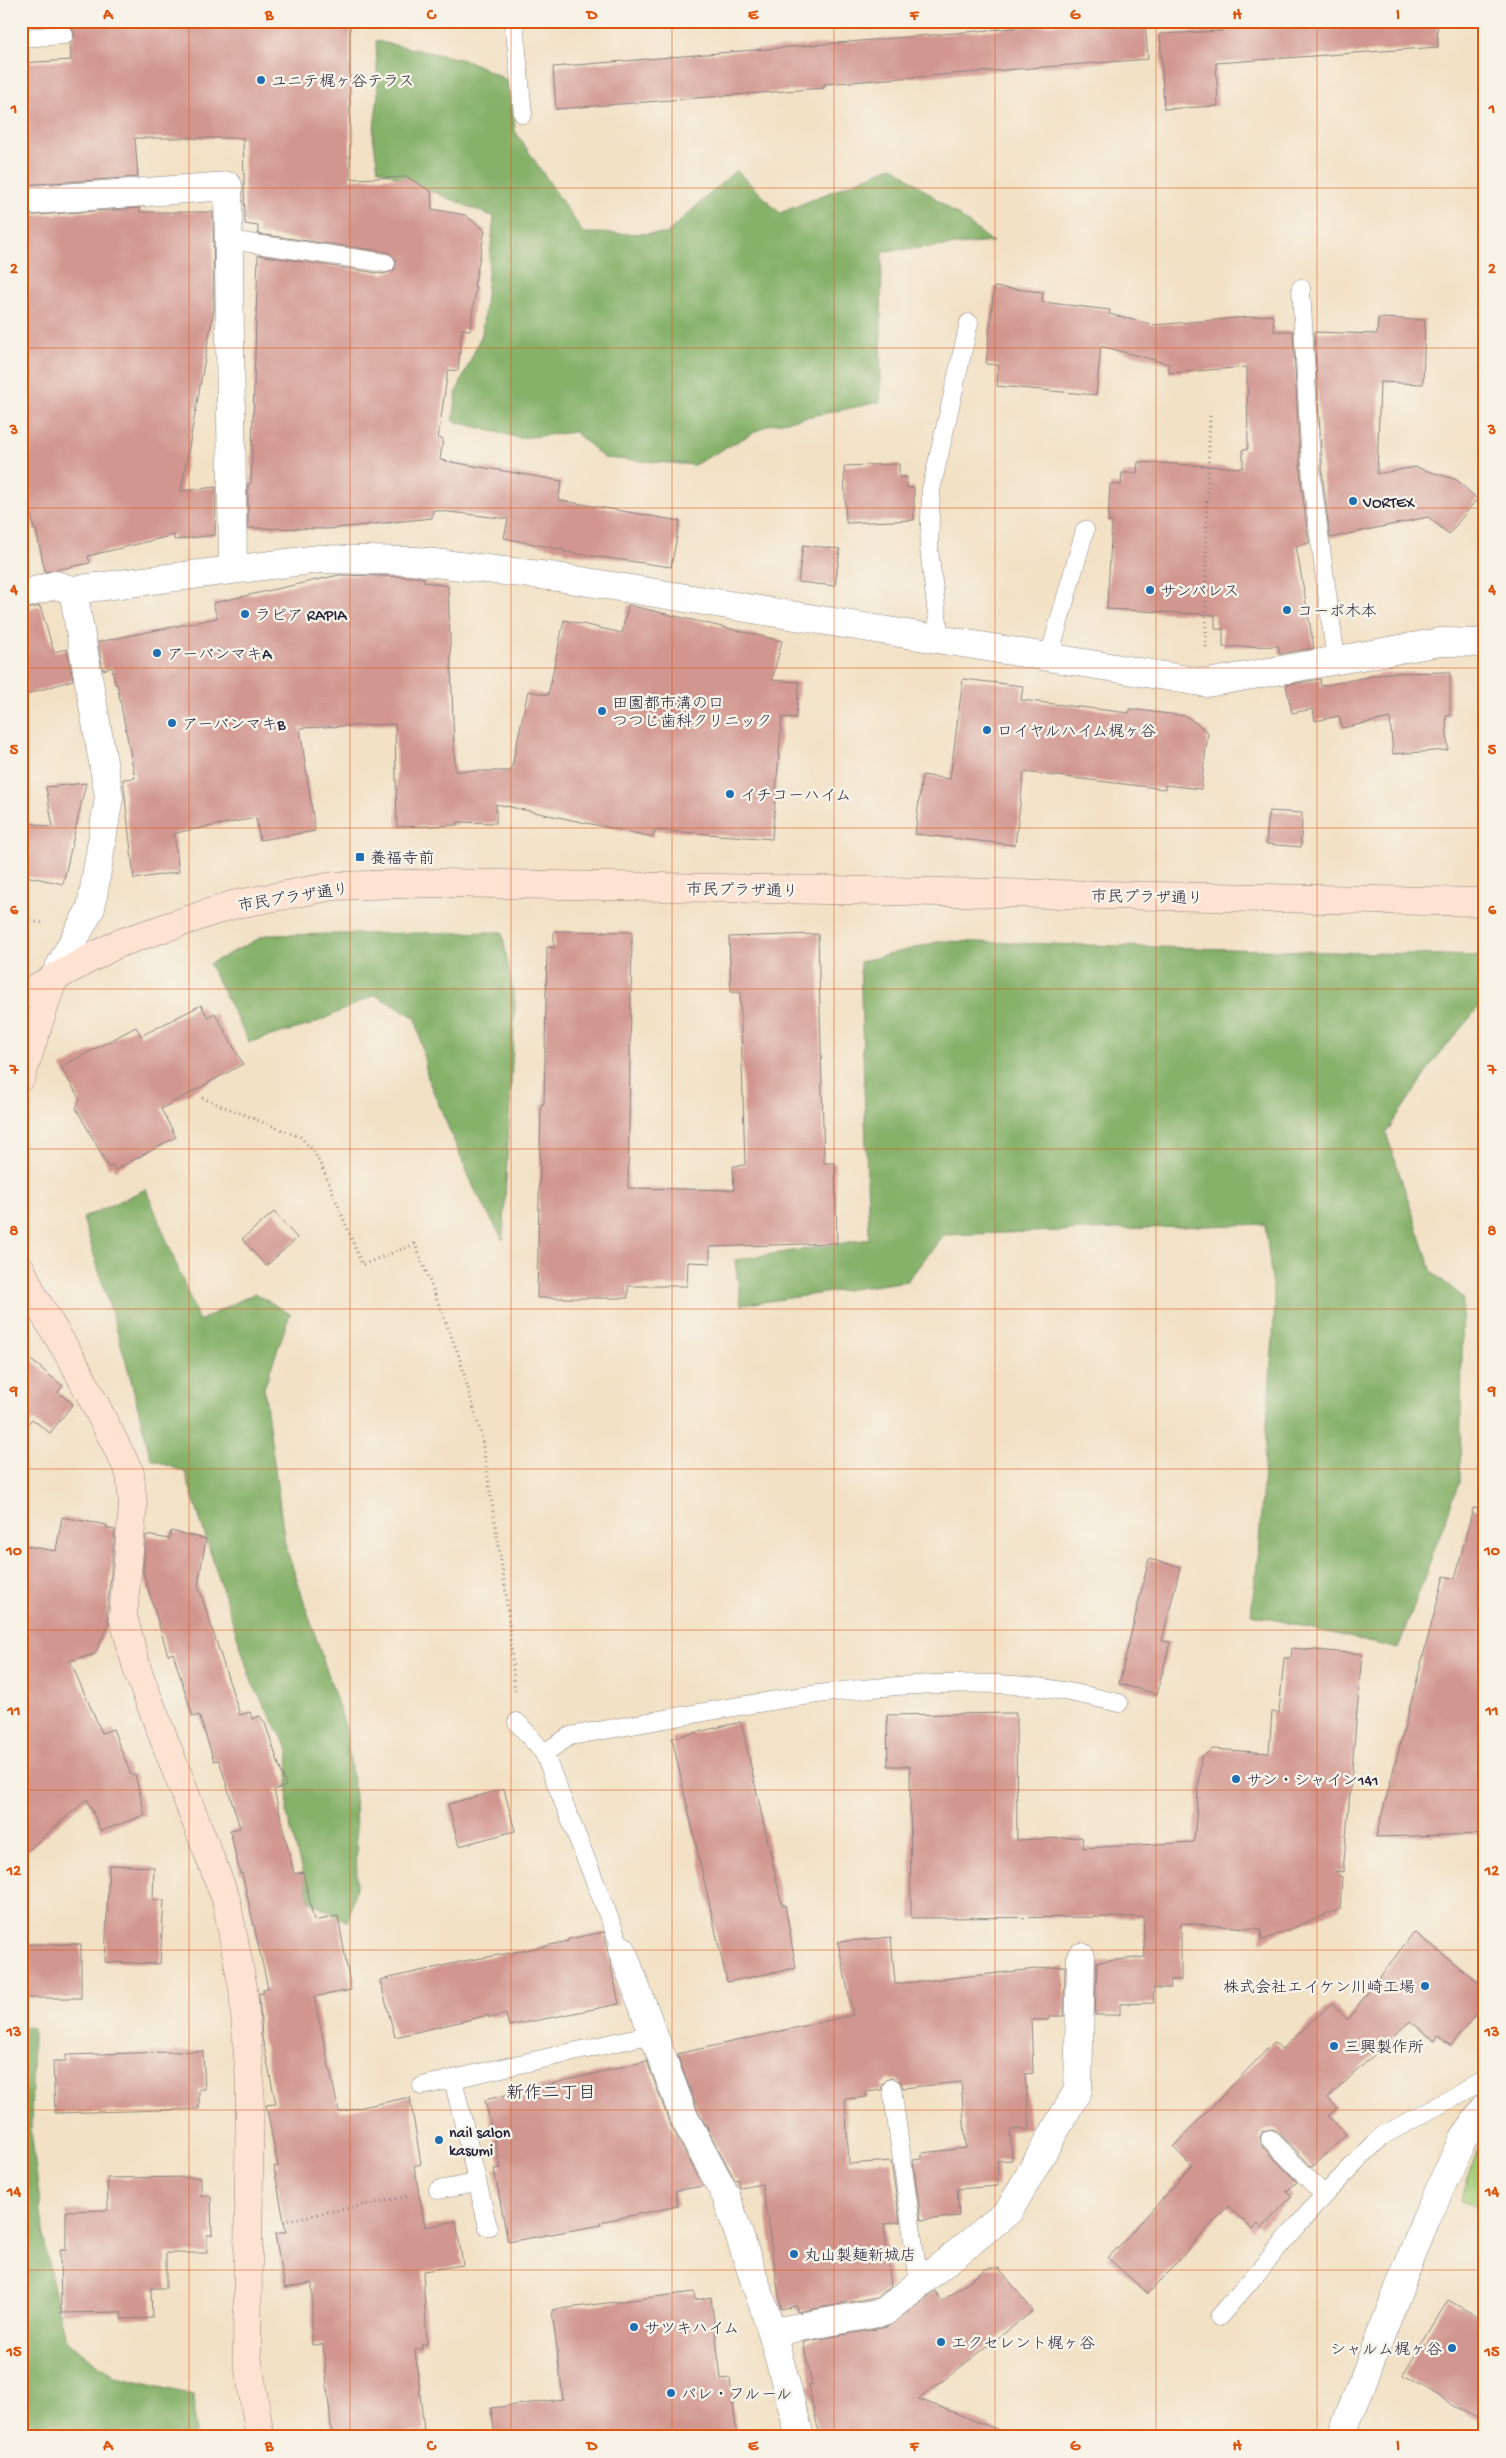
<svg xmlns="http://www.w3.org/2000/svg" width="1506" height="2458" viewBox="0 0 1506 2458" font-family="'Gochi Hand','Klee One',sans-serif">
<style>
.green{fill:#a7ce79;stroke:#64785a}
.forest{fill:#85b169;stroke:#546a52}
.building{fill:#d1968f}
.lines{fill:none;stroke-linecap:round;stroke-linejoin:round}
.lane-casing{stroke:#8a8280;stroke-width:19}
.street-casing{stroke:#8a8280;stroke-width:29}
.secondary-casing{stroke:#8a8280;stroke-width:29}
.path{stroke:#8a8280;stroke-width:3;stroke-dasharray:1 4;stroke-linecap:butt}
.lane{stroke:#fff;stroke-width:18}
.street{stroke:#fff;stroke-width:28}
.secondary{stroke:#fee3d2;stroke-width:28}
.grid{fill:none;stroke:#de560e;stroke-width:1;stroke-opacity:0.55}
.poi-dot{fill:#1f6fb2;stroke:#f7f3e8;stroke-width:2}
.labels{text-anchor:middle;stroke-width:5;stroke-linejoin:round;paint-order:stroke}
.poi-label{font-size:16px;fill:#22223b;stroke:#f7f3e8;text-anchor:start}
.street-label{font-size:16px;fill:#22223b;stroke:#f7f3e8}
.neighbourhood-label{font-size:18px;fill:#22223b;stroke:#f7f3e8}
.neatline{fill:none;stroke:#de560e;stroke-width:2}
.grid-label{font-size:16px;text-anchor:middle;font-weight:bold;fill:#de560e}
</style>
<rect width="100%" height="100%" fill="#f7f3e8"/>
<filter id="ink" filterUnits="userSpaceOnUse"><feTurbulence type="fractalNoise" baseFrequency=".02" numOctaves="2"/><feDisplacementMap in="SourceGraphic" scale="10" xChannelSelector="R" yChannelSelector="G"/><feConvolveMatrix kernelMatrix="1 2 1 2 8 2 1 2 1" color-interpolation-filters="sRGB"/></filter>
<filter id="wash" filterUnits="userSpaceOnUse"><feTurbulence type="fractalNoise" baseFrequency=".0096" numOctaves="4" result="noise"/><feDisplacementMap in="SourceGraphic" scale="20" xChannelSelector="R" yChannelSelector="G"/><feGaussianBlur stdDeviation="1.12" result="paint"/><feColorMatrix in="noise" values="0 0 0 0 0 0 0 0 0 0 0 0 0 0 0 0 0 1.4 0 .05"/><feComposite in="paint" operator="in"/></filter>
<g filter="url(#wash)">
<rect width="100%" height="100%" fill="#f2e1c5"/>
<polygon class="green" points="1485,2140 1485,2208 1460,2201 1479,2148"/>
<g class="forest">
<polygon points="376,41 469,61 509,81 515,131 583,233 666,234 736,170 780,213 893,166 993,242 882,251 880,402 768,425 694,465 604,458 575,432 520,438 453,421 457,391 482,334 494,217 378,169 373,136 378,95"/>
<polygon points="502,932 515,1004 503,1240 474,1188 428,1079 416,1018 375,995 311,1025 249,1042 209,964 266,935"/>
<polygon points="941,941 1480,956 1478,1008 1436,1058 1386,1133 1432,1272 1463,1297 1460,1480 1398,1649 1251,1614 1258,1557 1275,1305 1265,1224 944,1235 907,1281 741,1305 735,1260 869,1239 860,962"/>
<polygon points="146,1189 199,1321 255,1293 290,1314 264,1388 285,1544 345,1726 355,1797 357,1883 348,1922 310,1901 287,1815 289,1750 252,1683 185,1472 151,1459 126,1361 83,1218"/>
<polygon points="21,2026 33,2028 31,2130 46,2253 65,2340 116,2377 194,2395 196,2433 187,2437 21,2437"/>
</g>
<g id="blocks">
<g class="building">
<polygon points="69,21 350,21 350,179 407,177 431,191 432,209 465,215 485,230 474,287 476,287 470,330 462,329 458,371 448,370 438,438 443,439 440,460 562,481 558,500 680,521 671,567 564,552 564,550 504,538 508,519 433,510 432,518 328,529 248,528 248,484 251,483 258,255 384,274 394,270 396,260 388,252 258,234 258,226 245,224 243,138 135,138 138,177 21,185 21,63 71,60 70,44 75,35"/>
<polygon points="1097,21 1145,21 1148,59 824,84 824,88 556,109 553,67"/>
<polygon points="1241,21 1437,21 1438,47 1216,63 1218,106 1164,109 1160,34 1221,31 1220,23"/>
<polygon points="140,208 140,212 213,212 214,309 181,491 216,487 215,535 174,540 174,535 88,556 90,563 45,572 36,529 34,530 21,457 21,216"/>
<polygon points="994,287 1043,292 1042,302 1110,310 1109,314 1154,325 1273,315 1274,331 1293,331 1301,483 1309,543 1296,546 1314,648 1280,654 1278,646 1223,647 1223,629 1215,629 1215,615 1107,609 1112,522 1108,522 1110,484 1121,485 1122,473 1137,473 1138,462 1243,468 1243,449 1248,449 1247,367 1169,373 1169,364 1101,346 1096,395 997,386 998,365 986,364"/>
<polygon points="1378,318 1425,320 1423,384 1380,382 1377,474 1415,467 1457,480 1477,499 1449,534 1428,517 1330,538 1323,481 1314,332 1377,334"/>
<polygon points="899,464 899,477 907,477 907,488 914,487 914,520 846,523 844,466"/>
<polygon points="803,545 840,549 835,586 798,582"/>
<polygon points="339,575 416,577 424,578 424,582 448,586 455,771 511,771 528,691 548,695 564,620 622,633 628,605 782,641 772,680 799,682 796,718 782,717 772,839 655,830 653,837 496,804 496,823 457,822 457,825 397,827 395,724 300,728 315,831 260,840 256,818 184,831 174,834 179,872 134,879 123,779 135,778 117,684 115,684 112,667 103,670 98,642 217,618 213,603"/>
<polygon points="40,606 54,652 67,649 73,680 21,696 21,610"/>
<polygon points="1450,672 1450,716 1446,716 1448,750 1393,754 1390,718 1342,728 1339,716 1315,721 1313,709 1292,713 1286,685 1320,679 1321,686 1388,673"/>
<polygon points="963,679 1023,686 1021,700 1129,713 1130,709 1186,716 1208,732 1201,789 1165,785 1165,789 1024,772 1015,845 915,834 922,775 950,779"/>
<polygon points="86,783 63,884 21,875 21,821 53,828 46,787"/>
<polygon points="1269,811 1302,813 1301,847 1266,844"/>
<polygon points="554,931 632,932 628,1188 734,1190 733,1166 745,1165 740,992 731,992 729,937 818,934 824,1163 835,1163 837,1243 710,1247 710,1263 688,1262 687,1286 628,1286 628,1298 537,1298 541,1104 544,1104 547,947 554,948"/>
<polygon points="201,1005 208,1017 215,1013 243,1064 161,1109 176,1137 115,1170 113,1165 109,1168 76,1108 80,1100 61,1067 136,1027 141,1036"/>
<polygon points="274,1212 297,1238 266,1266 242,1239"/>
<polygon points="21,1352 63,1386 58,1392 73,1404 50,1433 32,1419 21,1432"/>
<polygon points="1473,1508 1485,1509 1485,1834 1376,1837 1444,1576 1455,1579"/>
<polygon points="62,1517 107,1525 107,1528 115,1530 107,1615 109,1623 95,1654 70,1661 102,1733 113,1729 131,1775 135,1774 145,1815 101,1831 87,1799 23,1855 21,1545 56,1551"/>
<polygon points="171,1531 206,1539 198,1585 240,1715 250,1712 252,1719 260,1716 265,1723 286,1786 274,1790 294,1874 303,1872 314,1921 338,1916 351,1990 314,1997 339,2112 410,2097 421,2164 414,2166 425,2227 456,2221 463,2265 423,2271 427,2344 422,2344 422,2349 415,2350 424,2430 408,2432 409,2437 332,2437 323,2344 312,2345 312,2283 285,2288 275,2234 286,2232 274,2167 278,2166 266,2105 276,2104 262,2037 259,1993 264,1993 263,1989 268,1988 242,1873 240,1874 230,1830 240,1828 219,1760 214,1761 199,1715 193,1717 173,1653 168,1655 143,1572 146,1535 169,1539"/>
<polygon points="1149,1559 1180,1567 1162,1641 1170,1642 1157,1694 1119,1684"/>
<polygon points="1292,1648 1362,1654 1343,1872 1335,1871 1342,1877 1340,1909 1261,1941 1262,1929 1181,1923 1181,1980 1170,1980 1171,1988 1153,1988 1154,2003 1120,2004 1120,2015 1095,2015 1097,1962 1145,1957 1143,1917 911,1918 910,1766 888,1766 887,1715 1016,1713 1017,1840 1082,1837 1083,1848 1194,1842 1201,1757 1213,1749 1269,1753 1272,1712 1279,1713 1284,1658 1291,1658"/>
<polygon points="741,1722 782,1905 785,1905 796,1968 727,1982 672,1738"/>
<polygon points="504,1789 515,1831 459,1846 448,1804"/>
<polygon points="109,1865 154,1867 153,1900 164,1900 160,1964 105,1962"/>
<polygon points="604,1932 619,2004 509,2026 506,2014 489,2018 489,2015 395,2037 380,1980 465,1961 527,1950 568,1941 568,1939"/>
<polygon points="1414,1932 1485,1987 1485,2002 1451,2046 1438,2036 1435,2041 1410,2021 1328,2098 1337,2108 1328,2116 1346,2134 1312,2167 1277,2131 1272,2129 1263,2131 1260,2137 1262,2146 1297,2182 1287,2191 1292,2196 1262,2228 1258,2224 1253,2230 1228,2206 1148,2294 1108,2258 1192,2166 1173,2147 1274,2042 1282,2049 1332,2003 1347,2020"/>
<polygon points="891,1937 895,1984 1065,1966 1064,2016 1050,2016 1050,2020 1031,2020 1033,2073 1025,2074 1030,2129 1010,2130 1012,2160 997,2161 998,2186 957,2189 959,2216 921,2220 913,2160 922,2159 922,2153 966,2148 961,2082 903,2088 900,2081 890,2078 882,2084 882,2090 866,2092 867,2097 845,2099 849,2164 891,2161 900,2222 884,2224 891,2287 877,2297 797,2312 796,2306 781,2309 762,2184 740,2188 738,2179 735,2180 698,2111 677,2054 853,2015 838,1942"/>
<rect x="21" y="1944" width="60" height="54"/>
<polygon points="203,2051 205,2089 199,2089 199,2109 55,2113 53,2061 66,2061 66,2055"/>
<polygon points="647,2061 670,2124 703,2186 675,2191 678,2206 600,2222 601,2225 508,2242 494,2169 501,2168 485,2100"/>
<polygon points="201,2177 201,2196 211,2196 212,2235 207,2235 207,2253 166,2253 166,2288 151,2288 152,2318 121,2319 121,2312 61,2313 60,2250 66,2250 66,2211 108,2210 107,2178"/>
<polygon points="987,2268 999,2268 1033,2311 919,2399 1009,2434 1009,2437 820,2437 808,2386 812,2385 803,2342 887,2327 935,2291 942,2301"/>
<polygon points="694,2292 695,2300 711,2297 721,2379 730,2378 737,2437 495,2437 491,2408 563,2399 552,2310"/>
<polygon points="1448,2300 1485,2321 1485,2424 1403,2375"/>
</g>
</g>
</g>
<g filter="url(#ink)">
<use href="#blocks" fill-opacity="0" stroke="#8a8280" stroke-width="1"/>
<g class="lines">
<defs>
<g id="lane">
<polyline points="514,21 523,114"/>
<polyline points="21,38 64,35"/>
<polyline points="229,240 386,263"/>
<polyline points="1301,288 1312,482 1336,660"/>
<polyline points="940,639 929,549 931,490 969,323"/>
<polyline points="1049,657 1085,530"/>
<polyline points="517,1722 544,1753 622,1950"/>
<path d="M 544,1753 L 570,1736 C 716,1711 865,1676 1015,1685 C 1050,1687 1085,1695 1119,1703"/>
<polyline points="453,2079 488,2227"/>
<polyline points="422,2086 653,2034"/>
<polyline points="892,2088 919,2283"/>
<polyline points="1270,2139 1324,2195"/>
<polyline points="438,2190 477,2183"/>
<polyline points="1219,2317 1324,2195 1382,2136 1485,2080"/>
</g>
<g id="street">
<polyline points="21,201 228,186 233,568"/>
<polyline points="21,595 55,585 73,590"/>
<polyline points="54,977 91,908 109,797 73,590 319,559 417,561 557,577 1207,683 1440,642 1485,643"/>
<polyline points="622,1950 684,2117 726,2196 772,2332 800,2437"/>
<polyline points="772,2332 884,2312 1009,2211 1078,2090 1081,1957"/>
<polyline points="1341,2437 1426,2219 1463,2139 1485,2108"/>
</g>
<g id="secondary">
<polyline points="21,996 117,944 232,905 334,886 441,883 1485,902"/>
<polyline points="21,1077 54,977"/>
<polyline points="21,1269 34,1297 75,1365 130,1473 133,1506 123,1616 138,1672 226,1899 243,1988 250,2083 247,2356 260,2437"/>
</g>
</defs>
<use href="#lane" class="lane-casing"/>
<use href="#street" class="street-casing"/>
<use href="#secondary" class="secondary-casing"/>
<g class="path">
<polyline points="1206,647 1206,536 1210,413"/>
<polyline points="21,919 42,923"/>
<polyline points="202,1098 300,1137 313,1150 328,1180 362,1265 415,1244 459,1356 481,1434 506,1592 515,1692"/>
<polyline points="283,2221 409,2196"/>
</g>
<use href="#lane" class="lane"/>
<use href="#street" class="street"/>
<use href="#secondary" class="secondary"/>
</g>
</g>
<path class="grid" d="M 189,21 L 189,2437M 350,21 L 350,2437M 511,21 L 511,2437M 672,21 L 672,2437M 834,21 L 834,2437M 995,21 L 995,2437M 1156,21 L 1156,2437M 1317,21 L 1317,2437M 21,188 L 1485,188M 21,348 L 1485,348M 21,508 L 1485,508M 21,668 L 1485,668M 21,828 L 1485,828M 21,989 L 1485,989M 21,1149 L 1485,1149M 21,1309 L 1485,1309M 21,1469 L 1485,1469M 21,1630 L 1485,1630M 21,1790 L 1485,1790M 21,1950 L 1485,1950M 21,2110 L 1485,2110M 21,2270 L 1485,2270"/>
<g class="poi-dot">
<circle cx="261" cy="80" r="5"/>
<circle cx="1353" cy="501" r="5"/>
<circle cx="1150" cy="590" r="5"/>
<circle cx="1287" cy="610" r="5"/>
<circle cx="245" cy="614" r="5"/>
<circle cx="157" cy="653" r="5"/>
<circle cx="602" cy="711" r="5"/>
<circle cx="172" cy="723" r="5"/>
<circle cx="987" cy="730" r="5"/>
<circle cx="730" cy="794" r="5"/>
<rect x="355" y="852" width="10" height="10" rx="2.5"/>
<circle cx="1236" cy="1779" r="5"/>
<circle cx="1425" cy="1986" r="5"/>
<circle cx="1334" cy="2046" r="5"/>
<circle cx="439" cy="2140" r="5"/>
<circle cx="794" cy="2254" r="5"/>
<circle cx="634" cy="2327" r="5"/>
<circle cx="941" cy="2342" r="5"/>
<circle cx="1452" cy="2348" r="5"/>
<circle cx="671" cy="2393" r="5"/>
</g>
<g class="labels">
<g class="poi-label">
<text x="271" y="86">ユニテ梶ヶ谷テラス</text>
<text x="1363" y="507">VORTEX</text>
<text x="1160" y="596">サンパレス</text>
<text x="1297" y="616">コーポ木本</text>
<text x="255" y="620">ラピア RAPIA</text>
<text x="167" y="659">アーバンマキA</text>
<text x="612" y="708">田園都市溝の口<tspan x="612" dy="18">つつじ歯科クリニック</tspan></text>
<text x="182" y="729">アーバンマキB</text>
<text x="997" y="736">ロイヤルハイム梶ヶ谷</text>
<text x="740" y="800">イチコーハイム</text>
<text x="370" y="863">養福寺前</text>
<text x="1246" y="1785">サン・シャイン141</text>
<text x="1415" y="1992" text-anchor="end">株式会社エイケン川崎工場</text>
<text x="1344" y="2052">三興製作所</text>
<text x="449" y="2137">nail salon<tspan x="449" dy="18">kasumi</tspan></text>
<text x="804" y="2260">丸山製麺新城店</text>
<text x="644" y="2333">サツキハイム</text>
<text x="951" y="2348">エクセレント梶ヶ谷</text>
<text x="1442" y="2354" text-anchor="end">シャルム梶ヶ谷</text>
<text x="681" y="2399">パレ・フルール</text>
</g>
<g class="street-label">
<text transform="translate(742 889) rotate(1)" y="6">市民プラザ通り</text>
<text transform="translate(293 896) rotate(-9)" y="6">市民プラザ通り</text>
<text transform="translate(1147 896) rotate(1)" y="6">市民プラザ通り</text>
</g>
<g class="neighbourhood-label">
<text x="551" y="2098">新作二丁目</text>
</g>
</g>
<rect width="1506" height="2458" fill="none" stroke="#f7f3e8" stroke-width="55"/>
<rect x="28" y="28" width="1450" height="2402" class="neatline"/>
<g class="grid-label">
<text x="108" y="19">A</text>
<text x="269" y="19">B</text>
<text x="431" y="19">C</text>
<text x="592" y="19">D</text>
<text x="753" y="19">E</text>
<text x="914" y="19">F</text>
<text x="1075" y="19">G</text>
<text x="1237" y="19">H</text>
<text x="1398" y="19">I</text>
<text x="14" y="113">1</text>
<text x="1492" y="113">1</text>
<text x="14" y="273">2</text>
<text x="1492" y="273">2</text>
<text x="14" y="434">3</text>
<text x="1492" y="434">3</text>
<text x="14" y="594">4</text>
<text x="1492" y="594">4</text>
<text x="14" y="754">5</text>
<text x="1492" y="754">5</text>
<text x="14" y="914">6</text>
<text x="1492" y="914">6</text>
<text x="14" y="1074">7</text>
<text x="1492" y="1074">7</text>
<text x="14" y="1235">8</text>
<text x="1492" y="1235">8</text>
<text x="14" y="1395">9</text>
<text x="1492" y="1395">9</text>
<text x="14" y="1555">10</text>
<text x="1492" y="1555">10</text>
<text x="14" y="1715">11</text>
<text x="1492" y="1715">11</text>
<text x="14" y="1875">12</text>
<text x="1492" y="1875">12</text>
<text x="14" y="2036">13</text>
<text x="1492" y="2036">13</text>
<text x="14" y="2196">14</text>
<text x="1492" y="2196">14</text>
<text x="14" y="2356">15</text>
<text x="1492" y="2356">15</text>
<text x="108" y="2450">A</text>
<text x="269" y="2450">B</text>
<text x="431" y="2450">C</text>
<text x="592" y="2450">D</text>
<text x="753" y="2450">E</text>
<text x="914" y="2450">F</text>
<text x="1075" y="2450">G</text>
<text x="1237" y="2450">H</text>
<text x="1398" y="2450">I</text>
</g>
</svg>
